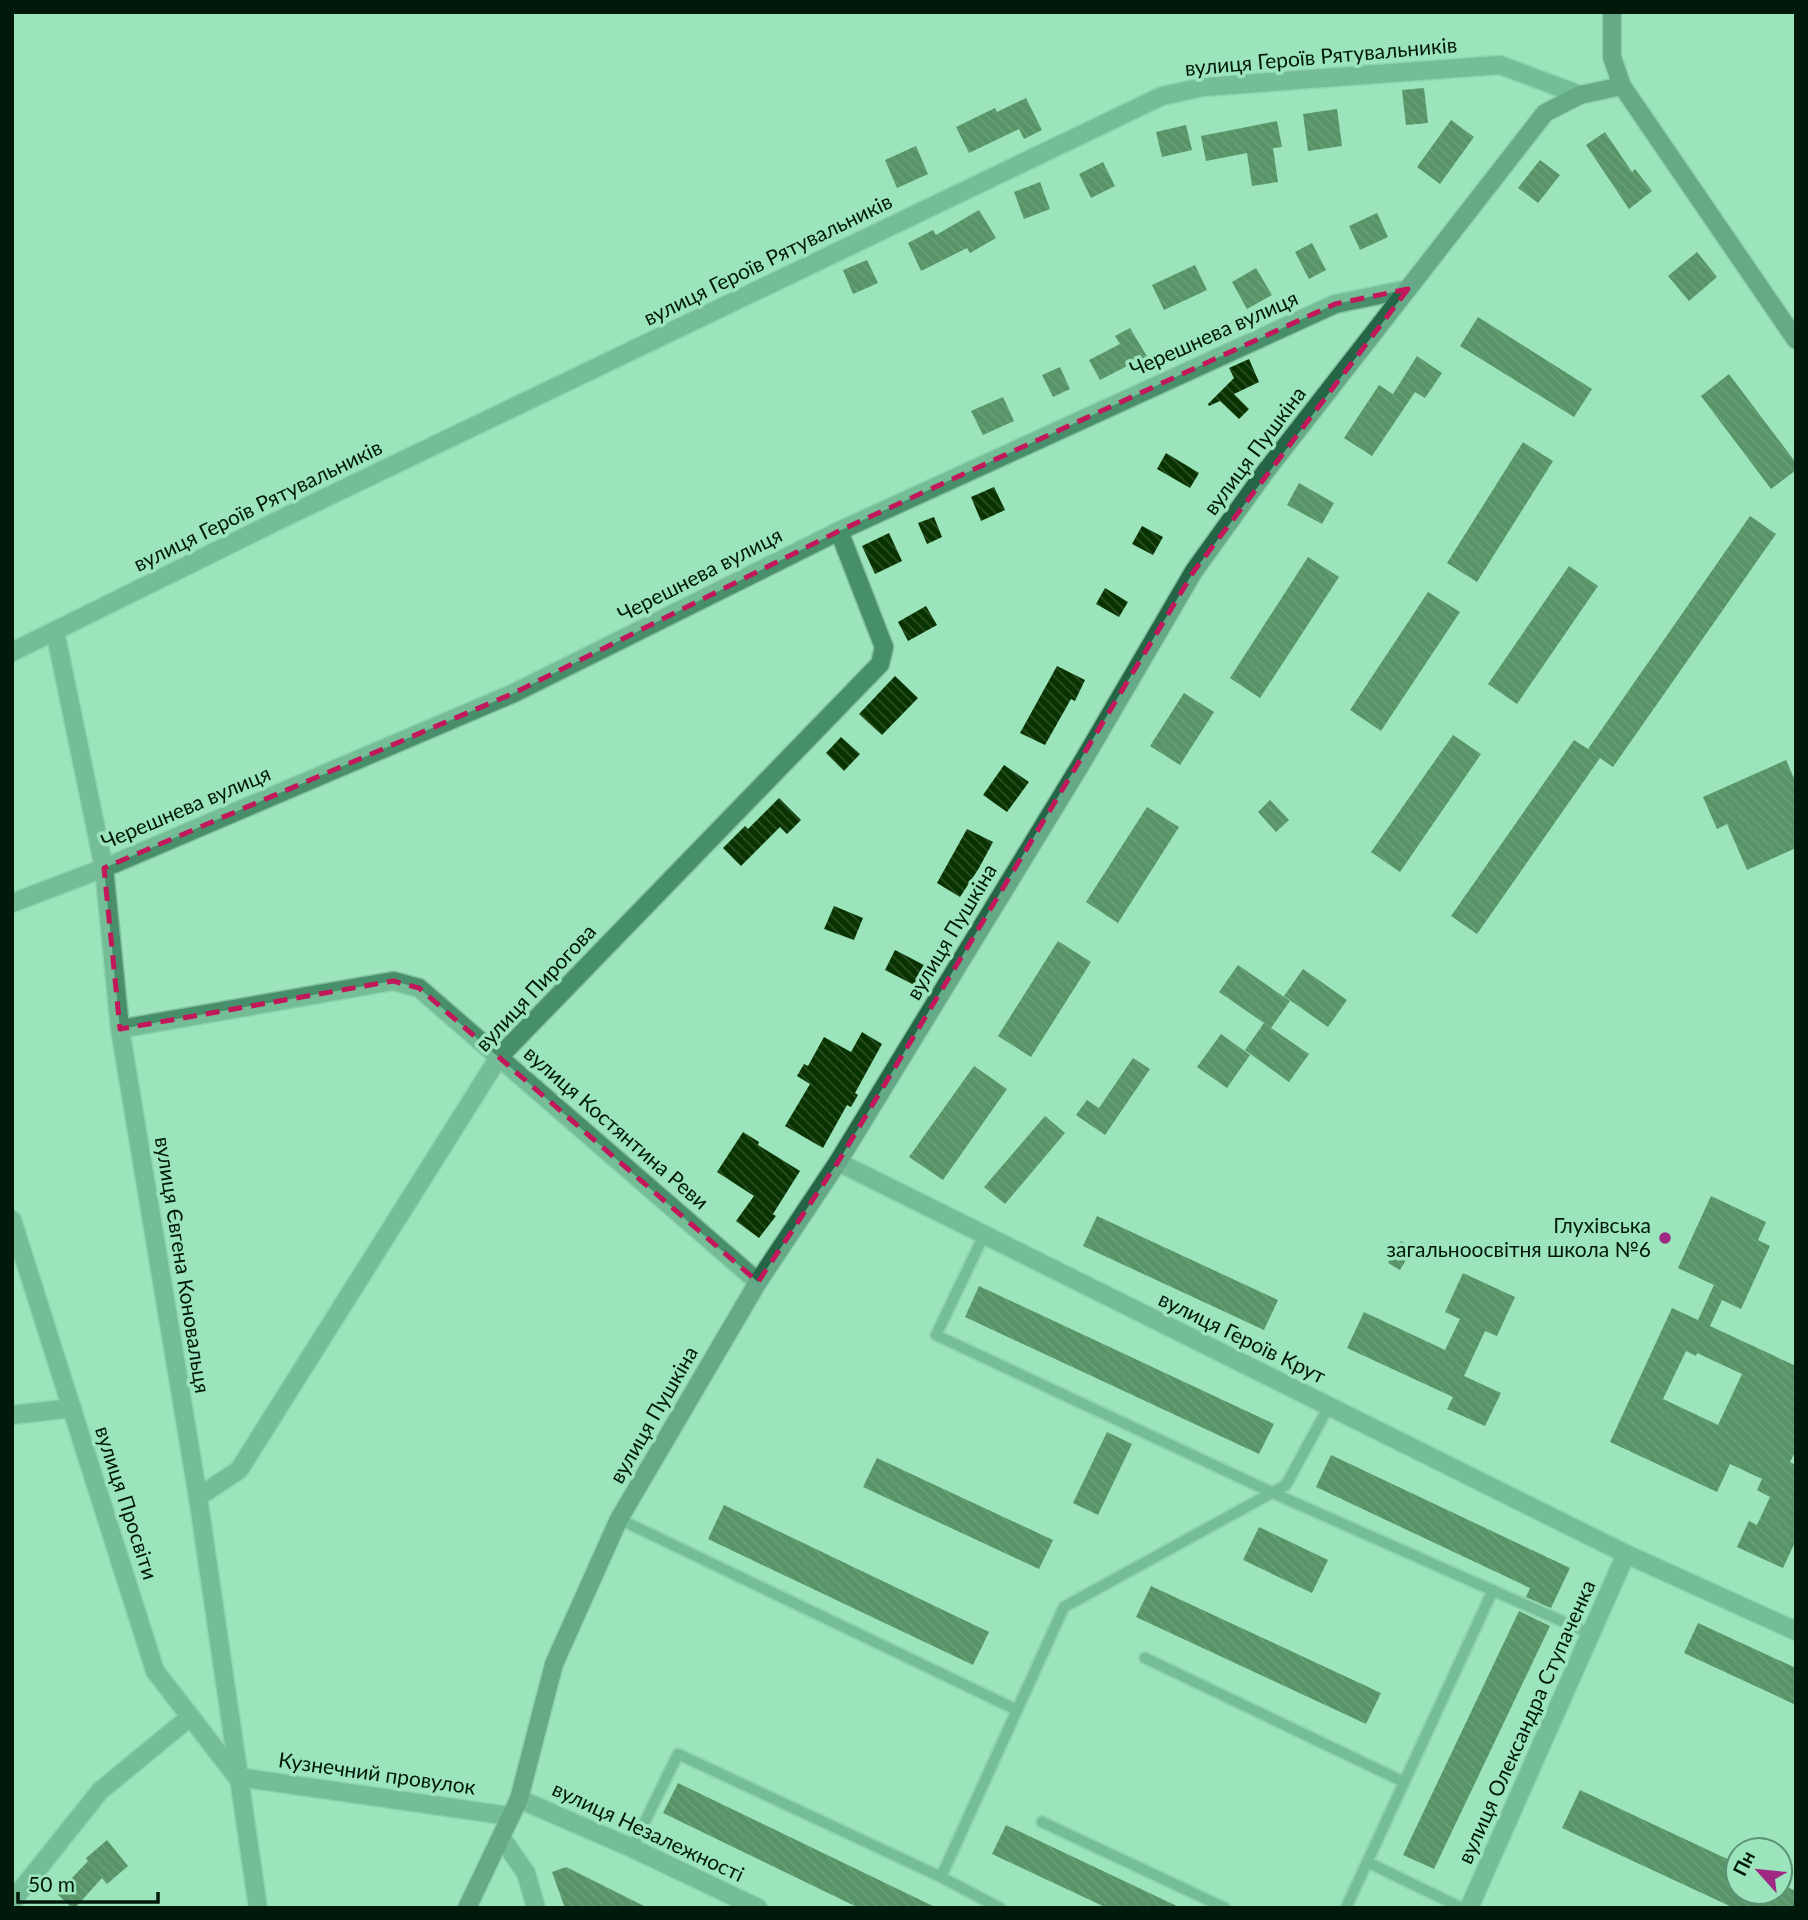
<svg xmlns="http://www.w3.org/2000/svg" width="1808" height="1920" viewBox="0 0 1808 1920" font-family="Lato,sans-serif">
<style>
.building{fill:url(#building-back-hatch);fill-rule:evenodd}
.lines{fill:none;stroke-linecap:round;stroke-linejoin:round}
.lane-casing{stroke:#7fbf9c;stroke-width:14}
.street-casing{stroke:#7fbf9c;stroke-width:21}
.secondary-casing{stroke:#7fbf9c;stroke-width:21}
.lane{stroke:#478f6a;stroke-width:10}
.street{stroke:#478f6a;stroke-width:18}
.secondary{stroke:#246546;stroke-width:18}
.marked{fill:none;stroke:#c2185b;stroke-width:5;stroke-dasharray:14 9;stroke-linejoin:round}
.poi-dot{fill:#9e2882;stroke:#9be4bc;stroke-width:2.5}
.labels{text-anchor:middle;stroke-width:7;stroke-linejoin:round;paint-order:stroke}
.street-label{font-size:21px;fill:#00190b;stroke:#9be4bc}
.poi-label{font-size:21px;fill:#00190b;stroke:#9be4bc;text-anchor:end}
</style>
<defs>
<pattern id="building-back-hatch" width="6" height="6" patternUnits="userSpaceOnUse" patternTransform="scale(1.75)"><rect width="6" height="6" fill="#083300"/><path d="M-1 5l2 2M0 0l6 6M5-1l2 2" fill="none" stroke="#2a4e24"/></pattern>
</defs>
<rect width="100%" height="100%" fill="#9be4bc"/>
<g class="building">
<polygon points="1424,88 1428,123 1406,125 1402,90"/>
<polygon points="1026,98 1042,130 1024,139 1019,129 969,153 956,127 995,108 997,112"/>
<polygon points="1337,109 1342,146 1308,151 1303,114"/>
<polygon points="1451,120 1474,137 1440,184 1417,167"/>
<polygon points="1277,121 1282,147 1273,148 1278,182 1252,186 1247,153 1206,161 1201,136"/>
<polygon points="1186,125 1192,150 1162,157 1156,132"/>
<polygon points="1605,132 1632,172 1635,169 1652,191 1629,209 1586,145"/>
<polygon points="916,146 928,174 897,188 885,160"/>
<polygon points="1540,160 1560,175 1538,203 1518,188"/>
<polygon points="1103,162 1115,186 1091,198 1079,174"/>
<polygon points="1040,182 1050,209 1024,219 1014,192"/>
<polygon points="979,210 996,238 970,253 967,248 921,271 908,243 933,230 936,235"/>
<polygon points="1377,213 1388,237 1360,250 1349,226"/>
<polygon points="1312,243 1326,270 1309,279 1295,252"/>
<polygon points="1697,252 1717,277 1689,301 1668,276"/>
<polygon points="867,260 878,283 853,294 843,270"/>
<polygon points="1195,265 1207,290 1164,310 1152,285"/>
<polygon points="1256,268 1272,295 1247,309 1232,282"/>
<polygon points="1478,317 1592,389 1574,417 1460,346"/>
<polygon points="1130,328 1148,358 1133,367 1131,364 1100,380 1089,360 1120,344 1115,336"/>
<polygon points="1417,356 1442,373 1425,398 1415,392 1372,456 1344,438 1379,385 1393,394"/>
<polygon points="1249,359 1259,382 1234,394 1249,409 1239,419 1220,401 1209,406 1208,404 1234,378 1229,368"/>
<polygon points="1060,367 1070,389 1053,397 1042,375"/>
<polygon points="1729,374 1796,463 1796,470 1771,489 1701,396"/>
<polygon points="1003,397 1014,421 983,435 971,411"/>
<polygon points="1523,442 1553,461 1477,582 1447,563"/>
<polygon points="1166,453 1199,473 1190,488 1157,469"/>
<polygon points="1299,483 1334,503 1322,524 1287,505"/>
<polygon points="994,487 1005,510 981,521 971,497"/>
<polygon points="1750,516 1776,534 1613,767 1600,758 1477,934 1451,916 1574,740 1588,749"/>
<polygon points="934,517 942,537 927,544 918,523"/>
<polygon points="1142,526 1163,537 1153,555 1132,544"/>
<polygon points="889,533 902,561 875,574 862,546"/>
<polygon points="1308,557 1339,577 1260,698 1230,678"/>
<polygon points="1569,566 1598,586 1517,704 1488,684"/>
<polygon points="1105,588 1128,602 1119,617 1096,604"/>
<polygon points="1428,592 1460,612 1381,731 1350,710"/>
<polygon points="926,606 937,625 908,641 898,622"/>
<polygon points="1057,666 1085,680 1075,701 1071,699 1045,745 1020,733"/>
<polygon points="895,676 918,698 882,735 859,714"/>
<polygon points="1184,693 1214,712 1180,765 1150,746"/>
<polygon points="1453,735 1481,754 1400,872 1371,852"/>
<polygon points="841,737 860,754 844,771 826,753"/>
<polygon points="1786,760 1796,783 1796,848 1747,870 1727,824 1717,829 1703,797"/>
<polygon points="1004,765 1029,782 1007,812 983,795"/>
<polygon points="779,798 801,820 787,834 780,827 741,866 723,848 745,826 748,829"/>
<polygon points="1270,800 1289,820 1276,832 1258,812"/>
<polygon points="1147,807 1179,827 1118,923 1086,902"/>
<polygon points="967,829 993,842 979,868 960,897 937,883"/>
<polygon points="834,906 863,918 854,940 824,929"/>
<polygon points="1058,941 1091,962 1031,1057 998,1036"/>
<polygon points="895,950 924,965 914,985 885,970"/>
<polygon points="1238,965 1290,1001 1271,1028 1309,1054 1289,1082 1245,1050 1264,1023 1219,992"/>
<polygon points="1303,969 1347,1000 1328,1027 1284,996"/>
<polygon points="862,1032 882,1044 855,1093 858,1095 851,1107 847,1105 823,1148 785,1126 810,1084 797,1076 804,1064 808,1066 824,1037 851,1052"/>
<polygon points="1221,1034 1250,1055 1227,1088 1197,1067"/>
<polygon points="1133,1058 1150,1069 1105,1135 1076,1115 1087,1100 1099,1108"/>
<polygon points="974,1066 1007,1089 943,1180 909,1157"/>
<polygon points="1045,1116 1065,1133 1005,1204 984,1187"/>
<polygon points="743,1132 759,1142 758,1145 800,1171 773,1214 776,1216 759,1238 736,1221 754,1196 717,1172"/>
<path d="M 1711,1196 L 1766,1222 L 1758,1240 L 1770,1246 L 1741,1309 L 1722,1300 L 1710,1326 L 1796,1366 L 1796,1450 L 1790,1462 L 1796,1465 L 1796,1540 L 1783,1568 L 1737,1547 L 1749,1521 L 1757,1525 L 1770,1497 L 1757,1490 L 1762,1479 L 1730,1464 L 1717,1492 L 1610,1442 L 1672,1308 L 1698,1320 L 1714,1285 L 1678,1268 ZM 1686,1351 L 1696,1356 L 1697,1353 L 1742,1374 L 1718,1425 L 1663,1399 Z"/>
<polygon points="1097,1216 1278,1300 1264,1330 1083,1246"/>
<polygon points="1401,1241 1413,1248 1400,1270 1388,1263"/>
<polygon points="1463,1273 1515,1297 1497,1336 1485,1331 1464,1376 1501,1393 1485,1426 1447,1409 1453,1397 1347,1348 1364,1312 1445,1350 1460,1319 1445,1312"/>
<polygon points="979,1286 1274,1424 1259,1454 965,1317"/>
<polygon points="1107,1432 1132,1444 1098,1515 1073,1503"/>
<polygon points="1331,1455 1570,1568 1551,1608 1526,1597 1530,1588 1316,1487"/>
<polygon points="877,1458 1053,1540 1039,1569 863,1487"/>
<polygon points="724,1505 989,1632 973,1665 708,1539"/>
<polygon points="1259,1527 1328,1560 1312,1593 1243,1560"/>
<polygon points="1151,1586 1381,1693 1366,1724 1136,1617"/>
<polygon points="1519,1611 1550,1626 1434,1869 1403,1855"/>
<polygon points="1698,1623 1796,1668 1796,1705 1684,1653"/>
<polygon points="678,1783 937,1908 859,1908 663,1813"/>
<polygon points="1580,1790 1738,1864 1738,1892 1780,1892 1780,1884 1796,1891 1796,1908 1734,1908 1562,1828"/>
<polygon points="1006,1825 1181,1908 1107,1908 992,1854"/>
<polygon points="107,1840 128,1866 107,1884 102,1878 75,1908 72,1908 57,1894 88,1861 86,1858"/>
<polygon points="566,1867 648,1908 565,1908 552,1872"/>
</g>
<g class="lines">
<defs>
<g id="lane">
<polyline points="984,1235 936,1335 1273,1493 1591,1634"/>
<polyline points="619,1519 1017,1710"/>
<polyline points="1145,1658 1404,1782"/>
<polyline points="1042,1822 1225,1908"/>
<polyline points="632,1848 678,1754 941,1877"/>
<polyline points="1367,1862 1462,1908"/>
<polyline points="1000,1908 941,1877 1064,1607 1286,1485 1329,1406"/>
<polyline points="1346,1908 1493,1590"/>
</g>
<g id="street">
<polyline points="55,631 104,868 120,1029 198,1497 258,1908"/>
<polyline points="12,652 281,519 1162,96 1203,87 1500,65 1580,95"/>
<polyline points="12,903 104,868 514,693 839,531 1335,304 1408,289"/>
<polyline points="120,1029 393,981 419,988 758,1282"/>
<polyline points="838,1162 1626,1554 1796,1631"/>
<polyline points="12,1220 155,1671 237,1777 510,1816"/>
<polyline points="12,1415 72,1408"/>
<polyline points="198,1497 239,1470 499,1057 880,664 884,647 839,531"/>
<polyline points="519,1799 632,1848 758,1908"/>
<polyline points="501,1837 526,1873 536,1908"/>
<polyline points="12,1905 17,1895 100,1791 190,1717"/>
<polyline points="1469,1908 1626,1554"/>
</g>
<g id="secondary">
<polyline points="1612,12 1612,57 1622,86 1796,340"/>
<polyline points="467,1908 519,1799 554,1664 619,1519 758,1282 838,1162 1083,761 1194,571 1266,471 1545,113 1580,95 1622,86"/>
</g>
</defs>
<use href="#lane" class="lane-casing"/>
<use href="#street" class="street-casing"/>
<use href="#secondary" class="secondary-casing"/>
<use href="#lane" class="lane"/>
<use href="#street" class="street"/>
<use href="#secondary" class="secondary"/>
</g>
<path d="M0 0H1808V1920H0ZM 1408,289 L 1194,571 L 838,1162 L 758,1282 L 419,988 L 393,981 L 120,1029 L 104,868 L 514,693 L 839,531 L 1335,304 Z" fill="#9be4bc" fill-opacity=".55" fill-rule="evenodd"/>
<path class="marked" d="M 1408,289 L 1194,571 L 838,1162 L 758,1282 L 419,988 L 393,981 L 120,1029 L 104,868 L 514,693 L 839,531 L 1335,304 Z"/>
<circle class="poi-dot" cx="1665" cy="1238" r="7"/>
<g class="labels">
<g class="street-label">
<text transform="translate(1321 57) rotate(-5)" y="7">вулиця Героїв Рятувальників</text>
<text transform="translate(768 260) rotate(-26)" y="7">вулиця Героїв Рятувальників</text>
<text transform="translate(1214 334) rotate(-24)" y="7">Черешнева вулиця</text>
<text transform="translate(1255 451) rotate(-53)" y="7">вулиця Пушкіна</text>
<text transform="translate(258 506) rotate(-26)" y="7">вулиця Героїв Рятувальників</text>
<text transform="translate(700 575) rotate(-27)" y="7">Черешнева вулиця</text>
<text transform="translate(186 808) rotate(-23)" y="7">Черешнева вулиця</text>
<text transform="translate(952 932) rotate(-59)" y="7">вулиця Пушкіна</text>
<text transform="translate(536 988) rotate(-47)" y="7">вулиця Пирогова</text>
<text transform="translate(616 1128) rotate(41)" y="7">вулиця Костянтина Реви</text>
<text transform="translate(182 1265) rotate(81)" y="7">вулиця Євгена Коновальця</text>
<text transform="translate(1242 1338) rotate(26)" y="7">вулиця Героїв Крут</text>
<text transform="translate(654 1415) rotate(-60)" y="7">вулиця Пушкіна</text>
<text transform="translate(126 1503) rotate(72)" y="7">вулиця Просвіти</text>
<text transform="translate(1527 1722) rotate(-66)" y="7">вулиця Олександра Ступаченка</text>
<text transform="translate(377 1774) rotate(8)" y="7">Кузнечний провулок</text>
<text transform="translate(648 1832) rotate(25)" y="7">вулиця Незалежності</text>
</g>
<g class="poi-label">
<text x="1651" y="1233">Глухівська<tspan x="1651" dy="24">загальноосвітня школа №6</tspan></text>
</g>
</g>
<rect width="1808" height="1920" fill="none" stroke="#00190b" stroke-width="28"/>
<g transform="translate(1759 1871) rotate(297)"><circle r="33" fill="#9be4bc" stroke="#5d9375" stroke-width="2"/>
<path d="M0-5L12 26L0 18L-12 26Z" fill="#9e2882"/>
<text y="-10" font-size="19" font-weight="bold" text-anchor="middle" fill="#00190b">Пн</text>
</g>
<path d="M18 1892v10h140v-10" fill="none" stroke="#00190b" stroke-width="3.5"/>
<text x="28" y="1892" font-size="21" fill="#00190b" stroke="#9be4bc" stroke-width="5" paint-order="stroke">50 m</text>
</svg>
